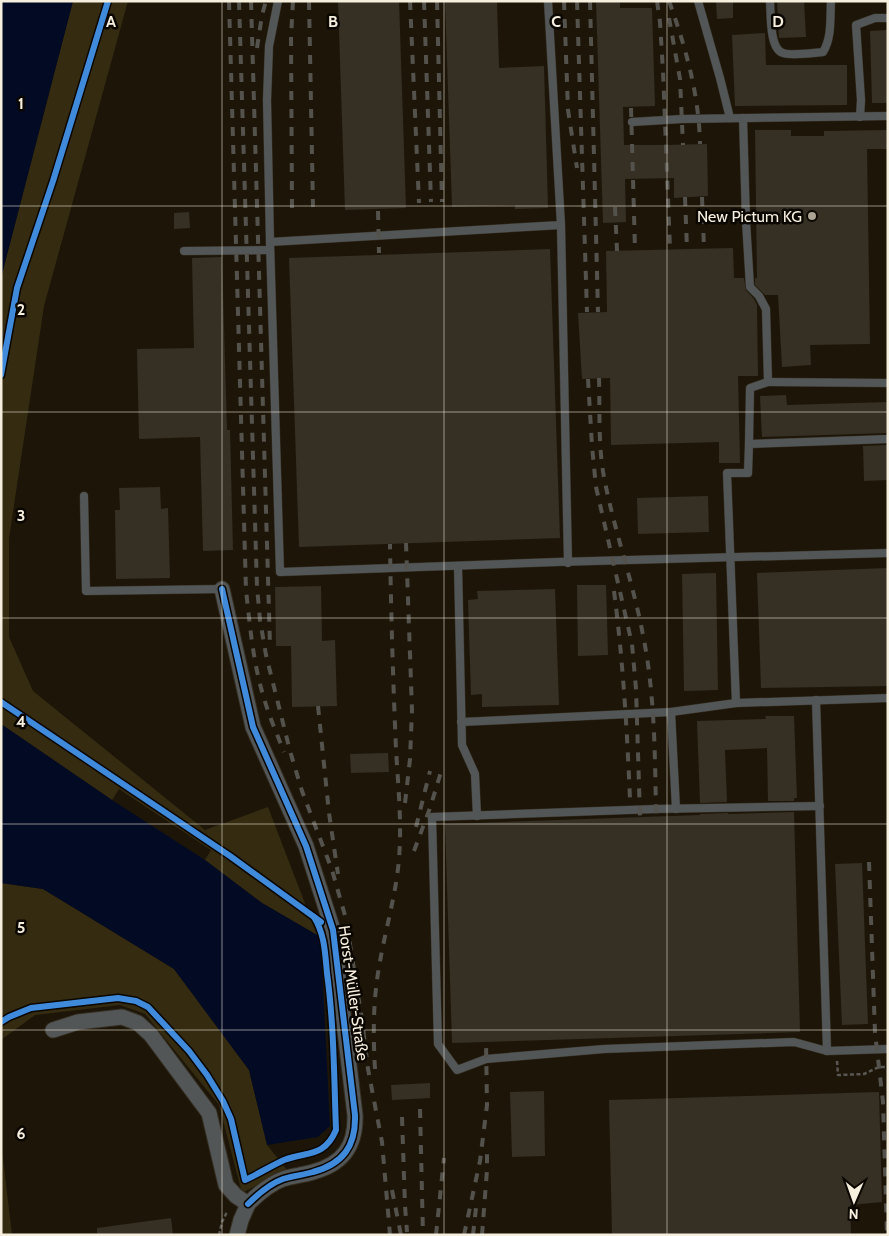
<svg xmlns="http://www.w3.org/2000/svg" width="889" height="1236" viewBox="0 0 889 1236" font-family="Cabin,sans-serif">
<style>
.green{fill:#352b11}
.water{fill:#030b24}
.building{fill:#352f24}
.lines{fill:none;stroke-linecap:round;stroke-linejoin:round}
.service-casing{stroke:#352f23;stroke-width:9}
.minor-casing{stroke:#352f23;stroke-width:17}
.path{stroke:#585753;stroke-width:2.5;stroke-dasharray:4 2.5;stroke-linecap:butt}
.service{stroke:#535657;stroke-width:8}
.minor{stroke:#535657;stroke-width:15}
.rail{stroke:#54524c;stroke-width:4;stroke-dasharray:9 9;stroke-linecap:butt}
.cycleway-casing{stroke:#0a0600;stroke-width:9}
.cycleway{stroke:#408adc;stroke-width:6}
.grid{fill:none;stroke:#f6efde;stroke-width:1;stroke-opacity:0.55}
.poi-dot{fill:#aaa393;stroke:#0a0600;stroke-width:2}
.labels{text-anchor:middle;stroke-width:5;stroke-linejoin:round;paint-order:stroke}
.poi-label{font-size:16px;fill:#f6efde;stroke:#0a0600;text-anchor:end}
.street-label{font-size:16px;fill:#f6efde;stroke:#0a0600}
.grid-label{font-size:16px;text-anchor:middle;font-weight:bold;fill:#f6efde;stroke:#0a0600;stroke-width:5;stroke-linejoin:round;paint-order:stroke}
</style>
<rect width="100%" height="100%" fill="#1d1608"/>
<g class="green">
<polygon points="73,1 128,1 44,306 9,538 9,637 33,691 205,830 268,807 317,935 262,903 205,860 211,850 119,789 112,800 1,724 1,278"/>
<polygon points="1,883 43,889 174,969 249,1070 267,1145 287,1170 242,1193 219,1105 145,1014 120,1005 35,1015 1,1040"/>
<polygon points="1,1142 12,1235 1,1235"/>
</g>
<g class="water">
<polygon points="1,1 73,1 1,278"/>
<polygon points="1,724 112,800 205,860 262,903 317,935 321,944 330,1126 318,1137 267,1145 249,1070 174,969 43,889 1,883"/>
</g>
<g class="building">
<polygon points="338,1 399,1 406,208 345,210"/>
<polygon points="445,1 497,1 499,68 544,66 548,208 515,209 515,205 452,207"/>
<polygon points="596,1 620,1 620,8 652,8 655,106 623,107 624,145 665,145 707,144 708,196 674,198 674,178 625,179 626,222 603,223"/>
<polygon points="716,1 733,1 733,18 717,19"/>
<polygon points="777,1 804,1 806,37 779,38"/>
<polygon points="888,30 888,103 872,103 870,31"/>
<polygon points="765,33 766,65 847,65 847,105 735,106 732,35"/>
<polygon points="755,130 791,130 791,136 824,136 824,131 888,130 888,149 867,149 870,344 810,345 811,365 782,367 778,295 765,295 755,285 755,278 757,278"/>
<polygon points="189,212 190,228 174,229 174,213"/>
<polygon points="733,248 734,278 744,278 746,290 754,299 757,305 758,376 738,376 740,463 719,463 719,442 611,445 610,378 582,379 578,313 607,312 606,251"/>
<polygon points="550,249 560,538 299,547 289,258"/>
<polygon points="222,257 227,430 230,430 233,550 203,551 200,437 139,439 137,349 194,348 192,258"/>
<polygon points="786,395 787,405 888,402 888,433 762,437 760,396"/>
<polygon points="888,445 888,480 864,481 863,446"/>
<polygon points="160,487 161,509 168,508 170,578 116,579 115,510 120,510 119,488"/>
<polygon points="708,496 709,532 638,534 637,498"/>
<polygon points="888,568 888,686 761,688 757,573"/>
<polygon points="716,573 718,690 684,691 682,574"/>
<polygon points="577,585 606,585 608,655 578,656"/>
<polygon points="321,586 322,641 335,640 337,706 292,707 291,646 276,646 275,587"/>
<polygon points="555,589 559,705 482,707 482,694 471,695 468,600 478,599 477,591"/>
<polygon points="765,716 794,716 797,798 794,798 794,801 768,801 767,748 725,750 727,802 700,803 697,721 766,719"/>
<polygon points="388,753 389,772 351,773 350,754"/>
<polygon points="794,812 800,1032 452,1043 445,824 700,815 700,814 728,813 728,814"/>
<polygon points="862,863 868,1024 842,1025 835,864"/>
<polygon points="430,1083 430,1098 392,1100 391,1085"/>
<polygon points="544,1091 545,1156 512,1157 510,1092"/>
<polygon points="879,1092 882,1202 850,1205 851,1235 612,1235 609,1100"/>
<polygon points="171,1218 173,1235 97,1235 97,1228"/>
</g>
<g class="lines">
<defs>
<g id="service">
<polyline points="278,1 269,46 267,100 270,242 280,572 557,562 888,553"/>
<polyline points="698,1 720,78 730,118"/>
<path d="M 770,1 C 771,13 769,49 783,53 C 791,56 813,53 823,52 C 832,38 830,18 831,1"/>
<polyline points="860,117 861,100 856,25 875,18 888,18"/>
<polyline points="743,118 746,221 750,287 759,296 766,309 768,382 750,388 749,444"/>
<polyline points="632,122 682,119 888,116"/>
<polyline points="561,225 568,563"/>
<polyline points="270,242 561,225 548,1"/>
<polyline points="184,251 270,250"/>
<polyline points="768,382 888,383"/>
<polyline points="84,496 86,591 222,589"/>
<polyline points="458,566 462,745 475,774 477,816"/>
<polyline points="816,700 827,1051"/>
<polyline points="736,703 727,473 748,473 749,444 888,439"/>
<polyline points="671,712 676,809"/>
<polyline points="461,722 671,712 736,703 888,698"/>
<polyline points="820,806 656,809 432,817 438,1044 457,1070 486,1059 604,1049 794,1042 827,1051 888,1049"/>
</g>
<g id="minor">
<path d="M 222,589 L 253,727 L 306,846 L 333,930 L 355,1115 C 356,1146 343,1164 313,1172 C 303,1175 292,1176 283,1179 C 269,1184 258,1194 248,1204"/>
<polyline points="53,1030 78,1022 122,1017 138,1023 151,1035 209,1113 226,1185 236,1196 248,1204 241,1220 237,1235"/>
</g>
</defs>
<use href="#service" class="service-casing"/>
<use href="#minor" class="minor-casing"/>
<g class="path">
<polyline points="837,1061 838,1075 864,1074 879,1067 888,1067"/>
<polyline points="219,1235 222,1222 227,1212"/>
</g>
<use href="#service" class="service"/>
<use href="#minor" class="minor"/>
<g class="rail">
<path d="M 229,1 L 246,590 C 250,626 253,663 264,698 C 269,716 277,734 284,752"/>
<polyline points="239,1 257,587 260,620 266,655 290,751 302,791 332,870 346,919 362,1020 368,1069 382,1142 390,1235"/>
<polyline points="251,1 270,646"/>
<polyline points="309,1 313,207"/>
<polyline points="410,1 419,203"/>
<polyline points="424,1 431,202"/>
<polyline points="437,1 442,202"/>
<polyline points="564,1 568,110 577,168"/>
<polyline points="577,1 587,312"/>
<polyline points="590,1 598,312"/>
<polyline points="657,1 660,22 663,71 670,249"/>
<path d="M 669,1 C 686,48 699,95 700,144"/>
<polyline points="669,18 680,79 683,145"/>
<polyline points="257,48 262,15 266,1"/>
<polyline points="631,108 635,250"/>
<polyline points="685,197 687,249"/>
<polyline points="702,197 704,248"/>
<polyline points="615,207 617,251"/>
<polyline points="292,208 291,37 293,1"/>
<polyline points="378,211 379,253"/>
<path d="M 599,378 C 600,410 598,446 604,477 C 614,530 633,582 643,635 C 655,694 655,757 656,817"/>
<polyline points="588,379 592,446 596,487 632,644 636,689 640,817"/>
<path d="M 614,591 C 623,660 627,730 630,799"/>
<polyline points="318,706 329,813 338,874"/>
<polyline points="405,803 410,759 412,710 406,543"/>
<polyline points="416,827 430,771"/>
<polyline points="414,851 430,808 441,772"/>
<polyline points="869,862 875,1033 883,1102 887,1235"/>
<path d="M 375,1069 C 373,1035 373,1001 379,967 C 385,931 396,895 399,859 C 402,822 398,785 396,749 C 393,681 391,612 390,544"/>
<polyline points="420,1109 423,1235"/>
<polyline points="402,1117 405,1206 407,1232"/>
<polyline points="392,1190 401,1235"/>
<polyline points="490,1234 490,1235"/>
<polyline points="436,1235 444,1158"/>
<polyline points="464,1235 480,1161 487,1105 486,1042"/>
<polyline points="473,1235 476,1208"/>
<polyline points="482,1235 487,1170 487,1150"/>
</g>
<defs>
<g id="cycleway">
<polyline points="1,375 17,288 53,181 108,1"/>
<path d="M 222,589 L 253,727 L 306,846 L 333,930 L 355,1115 C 356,1146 343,1164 313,1172 C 303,1175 292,1176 283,1179 C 269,1184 258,1194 248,1204"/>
<polyline points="1,702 230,856 321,922"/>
<path d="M 1,1022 L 9,1017 L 31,1008 L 118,998 L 136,1001 L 148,1007 L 189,1051 L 207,1075 L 223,1101 L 231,1119 L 245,1180 C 258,1174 271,1166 284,1160 C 307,1151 324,1158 336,1130 C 334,1077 334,1025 327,973 C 325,953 325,935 314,917"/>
</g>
</defs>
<use href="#cycleway" class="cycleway-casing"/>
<use href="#cycleway" class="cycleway"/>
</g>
<path class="grid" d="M 222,1 L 222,1235M 444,1 L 444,1235M 667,1 L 667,1235M 1,206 L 888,206M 1,412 L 888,412M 1,618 L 888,618M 1,824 L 888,824M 1,1030 L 888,1030"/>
<circle class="poi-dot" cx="812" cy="216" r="5"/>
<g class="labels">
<g class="poi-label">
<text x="802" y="222">New Pictum KG</text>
</g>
<g class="street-label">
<text transform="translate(354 993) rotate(82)" y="6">Horst-Müller-Straße</text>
</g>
</g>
<g class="grid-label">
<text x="111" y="27">A</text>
<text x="333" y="27">B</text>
<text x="556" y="27">C</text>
<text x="778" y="27">D</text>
<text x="21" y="109">1</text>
<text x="21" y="315">2</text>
<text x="21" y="521">3</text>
<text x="21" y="727">4</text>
<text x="21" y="933">5</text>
<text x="21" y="1139">6</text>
</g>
<rect width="889" height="1236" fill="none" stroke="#f6efde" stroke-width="5"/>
<g transform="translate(854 1201) rotate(182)" stroke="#0a0600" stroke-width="4" paint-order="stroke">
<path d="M0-4L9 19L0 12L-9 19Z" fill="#f6efde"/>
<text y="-8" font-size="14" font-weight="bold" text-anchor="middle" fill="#f6efde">N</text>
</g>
</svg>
